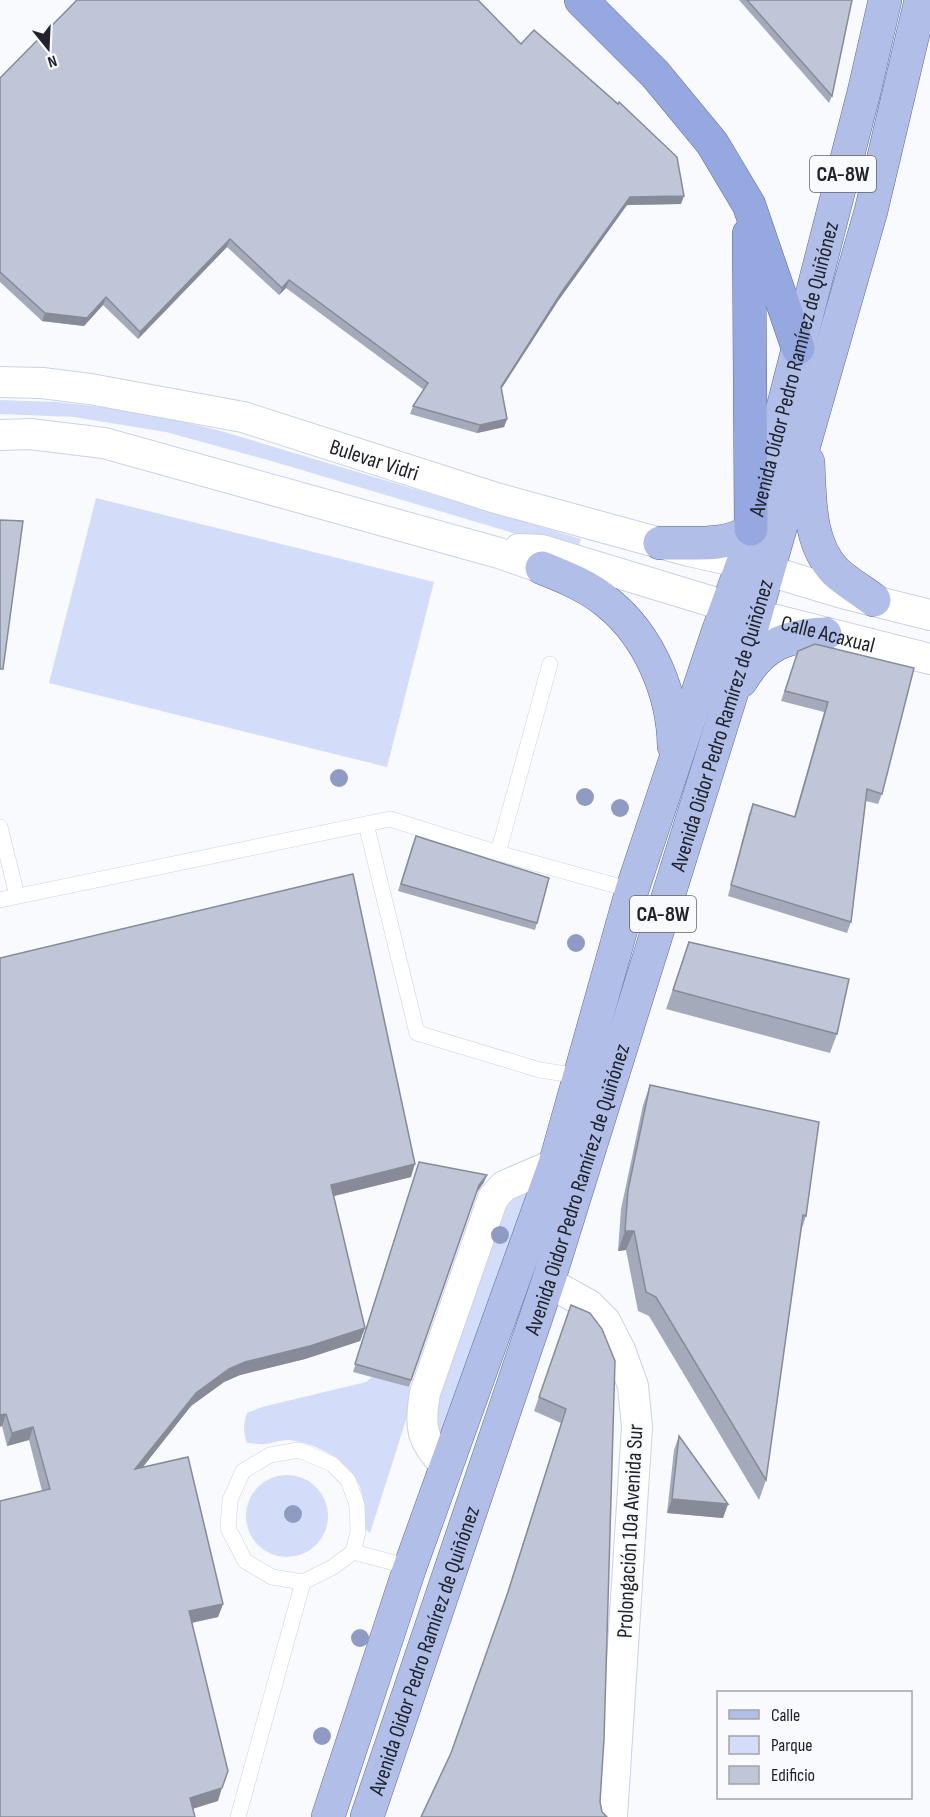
<svg xmlns="http://www.w3.org/2000/svg" width="930" height="1817" viewBox="0 0 930 1817" font-family="'Sofia Sans Condensed',sans-serif">
<style>
.green{fill:#d3ddf9}
.lines{fill:none;stroke-linecap:round;stroke-linejoin:round}
.service-casing{stroke:#cbd2e4;stroke-width:16}
.minor-casing{stroke:#cbd2e4;stroke-width:32}
.primary-casing{stroke:#5c6c9c;stroke-width:34}
.trunk-casing{stroke:#5c6c9c;stroke-width:34}
.service{stroke:#fff;stroke-width:15}
.minor{stroke:#fff;stroke-width:30}
.primary{stroke:#b0bee8;stroke-width:33}
.trunk{stroke:#96a8e0;stroke-width:33}
.tree{fill:#8f9bc3}
.wall{fill:#a4aaba}
.shaded-wall{fill:#868b97}
.building{fill:#bfc6d8;stroke:#868b97;stroke-width:1.5}
.labels{text-anchor:middle;stroke-width:4.5;stroke-linejoin:round;paint-order:stroke}
.shield{fill:#f8fafe;stroke:#62646a;stroke-width:1.5}
.shield-label{font-size:21px;font-weight:bold;fill:#21232a}
.street-label{font-size:22px;fill:#21232a;stroke:#f8fafe}
</style>
<rect width="100%" height="100%" fill="#f8fafe"/>
<g class="green">
<polygon points="0,400 57,402 110,408 159,416 221,431 581,539 577,552 275,462 166,432 74,417 0,414"/>
<polygon points="96,498 434,582 387,767 49,683"/>
<polygon points="543,1183 448,1432 436,1435 429,1410 497,1206"/>
<path d="M 372,1377 L 416,1389 L 370,1533 L 363,1527 C 363,1518 364,1508 363,1499 C 359,1465 319,1443 288,1440 C 280,1440 273,1443 265,1444 C 259,1445 253,1443 247,1443 C 243,1432 243,1424 247,1413 L 262,1407 L 366,1382 Z"/>
<circle cx="287" cy="1516" r="41"/>
</g>
<g class="lines">
<defs>
<g id="service">
<polyline points="366,824 417,1033 540,1070 579,1076"/>
<polyline points="0,827 17,895"/>
<polyline points="498,853 550,664"/>
<polyline points="0,900 390,819 498,853 632,890"/>
<polyline points="353,1552 358,1532 357,1505 348,1480 332,1464 299,1450 270,1455 243,1471 230,1500 228,1528 245,1561 272,1577 303,1582 333,1567 353,1552 410,1567"/>
<polyline points="238,1817 303,1582"/>
</g>
<g id="minor">
<path id="s1" d="M 0,382 L 42,383 L 90,389 L 243,417 L 496,498 L 689,551 L 743,563 L 842,593 L 930,615"/>
<polyline points="0,435 30,434 104,443 499,553 542,568"/>
<path id="s2" d="M 519,549 L 542,550 L 756,615 L 930,659"/>
<polyline points="548,1282 589,1305 605,1321 620,1350 633,1386 637,1427 612,1817"/>
<path d="M 446,1466 C 421,1440 419,1427 425,1393 L 493,1198 L 504,1186 L 555,1164"/>
</g>
<g id="primary">
<path d="M 808,462 C 810,498 808,544 836,572 C 847,582 862,591 874,600"/>
<path d="M 660,543 C 685,542 731,548 751,529"/>
<path d="M 542,568 C 565,577 589,587 608,603 C 650,637 673,694 674,746"/>
<path d="M 741,681 C 762,645 785,636 825,634"/>
<path id="s3" d="M 328,1817 L 410,1567 L 555,1164 L 632,890 L 719,629 L 743,563 L 864,92 L 885,0"/>
<path id="s4" d="M 367,1817 L 548,1282 L 749,637 L 871,211 L 921,0"/>
</g>
<g id="trunk">
<polyline points="581,0 655,74 712,143 749,205 798,348"/>
<polyline points="749,234 751,529"/>
</g>
</defs>
<use href="#service" class="service-casing"/>
<use href="#minor" class="minor-casing"/>
<use href="#primary" class="primary-casing"/>
<use href="#trunk" class="trunk-casing"/>
<use href="#service" class="service"/>
<use href="#minor" class="minor"/>
<use href="#primary" class="primary"/>
<use href="#trunk" class="trunk"/>
</g>
<g class="tree">
<circle cx="339" cy="778" r="9"/>
<circle cx="585" cy="797" r="9"/>
<circle cx="620" cy="808" r="9"/>
<circle cx="576" cy="943" r="9"/>
<circle cx="500" cy="1235" r="9"/>
<circle cx="293" cy="1514" r="9"/>
<circle cx="360" cy="1638" r="9"/>
<circle cx="322" cy="1736" r="9"/>
</g>
<g class="wall">
<polygon points="739,0 852,0 832,96 829,103"/>
<polygon points="0,78 681,204 627,205 558,301 501,389 507,419 504,427 477,433 410,414 413,406 424,390 286,288 279,295 227,247 138,339 103,305 84,326 42,321 0,282"/>
<polygon points="798,651 882,794 878,804 866,801 851,922 847,933 728,896 749,814 753,804 794,817 824,712 781,701"/>
<polygon points="413,843 537,923 535,930 398,891"/>
<polygon points="689,942 837,1034 830,1053 666,1009"/>
<polygon points="0,958 411,1177 333,1196 365,1328 360,1341 305,1359 240,1375 224,1382 191,1406 142,1468 223,1604 218,1617 192,1623 218,1801 42,1491 29,1440 7,1446 2,1426"/>
<polygon points="650,1085 806,1216 801,1231 766,1480 759,1500 649,1316 638,1311 626,1250 618,1251 621,1209 643,1105"/>
<polygon points="417,1169 484,1182 477,1192 409,1387 353,1372"/>
<polygon points="571,1305 602,1329 451,1754 503,1606 561,1423 534,1411"/>
<polygon points="679,1436 728,1504 723,1518 667,1513 674,1450"/>
</g>
<g class="shaded-wall">
<polygon points="684,196 681,204 627,205 558,301 498,394 501,387 561,293 630,197"/>
<polygon points="230,239 227,247 138,339 140,332"/>
<polygon points="289,280 286,288 279,295 282,288"/>
<polygon points="106,297 103,305 84,326 42,321 45,313"/>
<polygon points="507,419 504,427 477,433 480,425"/>
<polygon points="415,1164 411,1177 326,1198 331,1185"/>
<polygon points="487,1175 484,1182 477,1192 479,1185"/>
<polygon points="625,1231 634,1231 626,1250 618,1251"/>
<polygon points="365,1328 360,1341 305,1359 240,1375 224,1382 191,1406 131,1482 135,1469 196,1393 229,1369 245,1362"/>
<polygon points="6,1414 2,1426 0,1427 0,1415"/>
<polygon points="33,1427 29,1440 7,1446 12,1433"/>
<polygon points="672,1499 728,1504 723,1518 667,1513"/>
<polygon points="223,1604 218,1617 185,1624 189,1611"/>
<polygon points="222,1788 218,1801 186,1811 190,1798"/>
</g>
<g class="building">
<polygon points="77,0 478,0 521,44 534,30 618,104 619,102 677,157 684,196 630,197 561,293 501,387 507,419 480,425 413,406 428,383 289,280 282,288 230,239 140,332 106,297 87,318 45,313 0,272 0,78"/>
<polygon points="747,0 852,0 832,96"/>
<polygon points="0,520 23,521 3,669 0,669"/>
<polygon points="815,644 914,668 882,794 867,789 851,922 731,885 753,804 795,817 828,702 785,691 798,651"/>
<polygon points="416,836 549,878 537,923 401,884"/>
<polygon points="353,874 415,1164 331,1185 365,1328 310,1346 245,1362 229,1369 196,1393 135,1469 188,1457 223,1604 189,1611 228,1771 222,1788 190,1798 195,1817 0,1817 0,1501 50,1489 33,1427 12,1433 6,1414 0,1415 0,958"/>
<polygon points="689,942 849,979 837,1034 673,990"/>
<polygon points="650,1085 819,1122 806,1216 803,1215 766,1480 656,1297 646,1292 634,1231 625,1231 628,1190"/>
<polygon points="419,1162 487,1175 479,1185 411,1380 355,1364"/>
<polygon points="571,1305 590,1313 602,1329 615,1361 604,1739 600,1802 602,1812 607,1817 421,1817 451,1753 508,1592 566,1409 539,1397"/>
<polygon points="679,1436 728,1504 672,1499"/>
</g>
<g class="labels">
<g class="shield">
<rect x="810" y="156" width="66" height="36" rx="4.5"/>
<rect x="630" y="896" width="66" height="36" rx="4.5"/>
</g>
<g class="shield-label">
<text x="843" y="181">CA-8W</text>
<text x="663" y="921">CA-8W</text>
</g>
<g class="street-label">
<text dy="8" stroke="none"><textPath href="#s3" startOffset="1522">Avenida Oídor Pedro Ramírez de Quiñónez</textPath></text>
<text dy="8" stroke="none"><textPath href="#s1" startOffset="384">Bulevar Vidri</textPath></text>
<text dy="8" stroke="none"><textPath href="#s2" startOffset="321">Calle Acaxual</textPath></text>
<text dy="8" stroke="none"><textPath href="#s4" startOffset="1148">Avenida Oidor Pedro Ramírez de Quiñónez</textPath></text>
<text dy="8" stroke="none"><textPath href="#s4" startOffset="662">Avenida Oidor Pedro Ramírez de Quiñónez</textPath></text>
<text transform="translate(629 1531) rotate(-87)" y="8">Prolongación 10a Avenida Sur</text>
<text dy="8" stroke="none"><textPath href="#s4" startOffset="176">Avenida Oidor Pedro Ramírez de Quiñónez</textPath></text>
</g>
</g>
<rect x="717" y="1691" width="195" height="108" fill="#f8fafe" stroke="#a2a4a9" stroke-width="1.5"/>
<rect x="729" y="1710" width="30" height="9" fill="#b0bee8" stroke="#a2a4a9" stroke-width="1.5"/>
<text x="771" y="1721" font-size="18" fill="#21232a">Calle</text>
<rect x="729" y="1736" width="30" height="18" fill="#d3ddf9" stroke="#a2a4a9" stroke-width="1.5"/>
<text x="771" y="1751" font-size="18" fill="#21232a">Parque</text>
<rect x="729" y="1766" width="30" height="18" fill="#bfc6d8" stroke="#a2a4a9" stroke-width="1.5"/>
<text x="771" y="1781" font-size="18" fill="#21232a">Edificio</text>
<g transform="translate(48 48) rotate(162)" stroke="#f8fafe" stroke-width="4.5" paint-order="stroke">
<path d="M0-4.5L10 22L0 15L-10 22Z" fill="#21232a"/>
<text y="-9" font-size="16" font-weight="bold" text-anchor="middle" fill="#21232a">N</text>
</g>
</svg>
